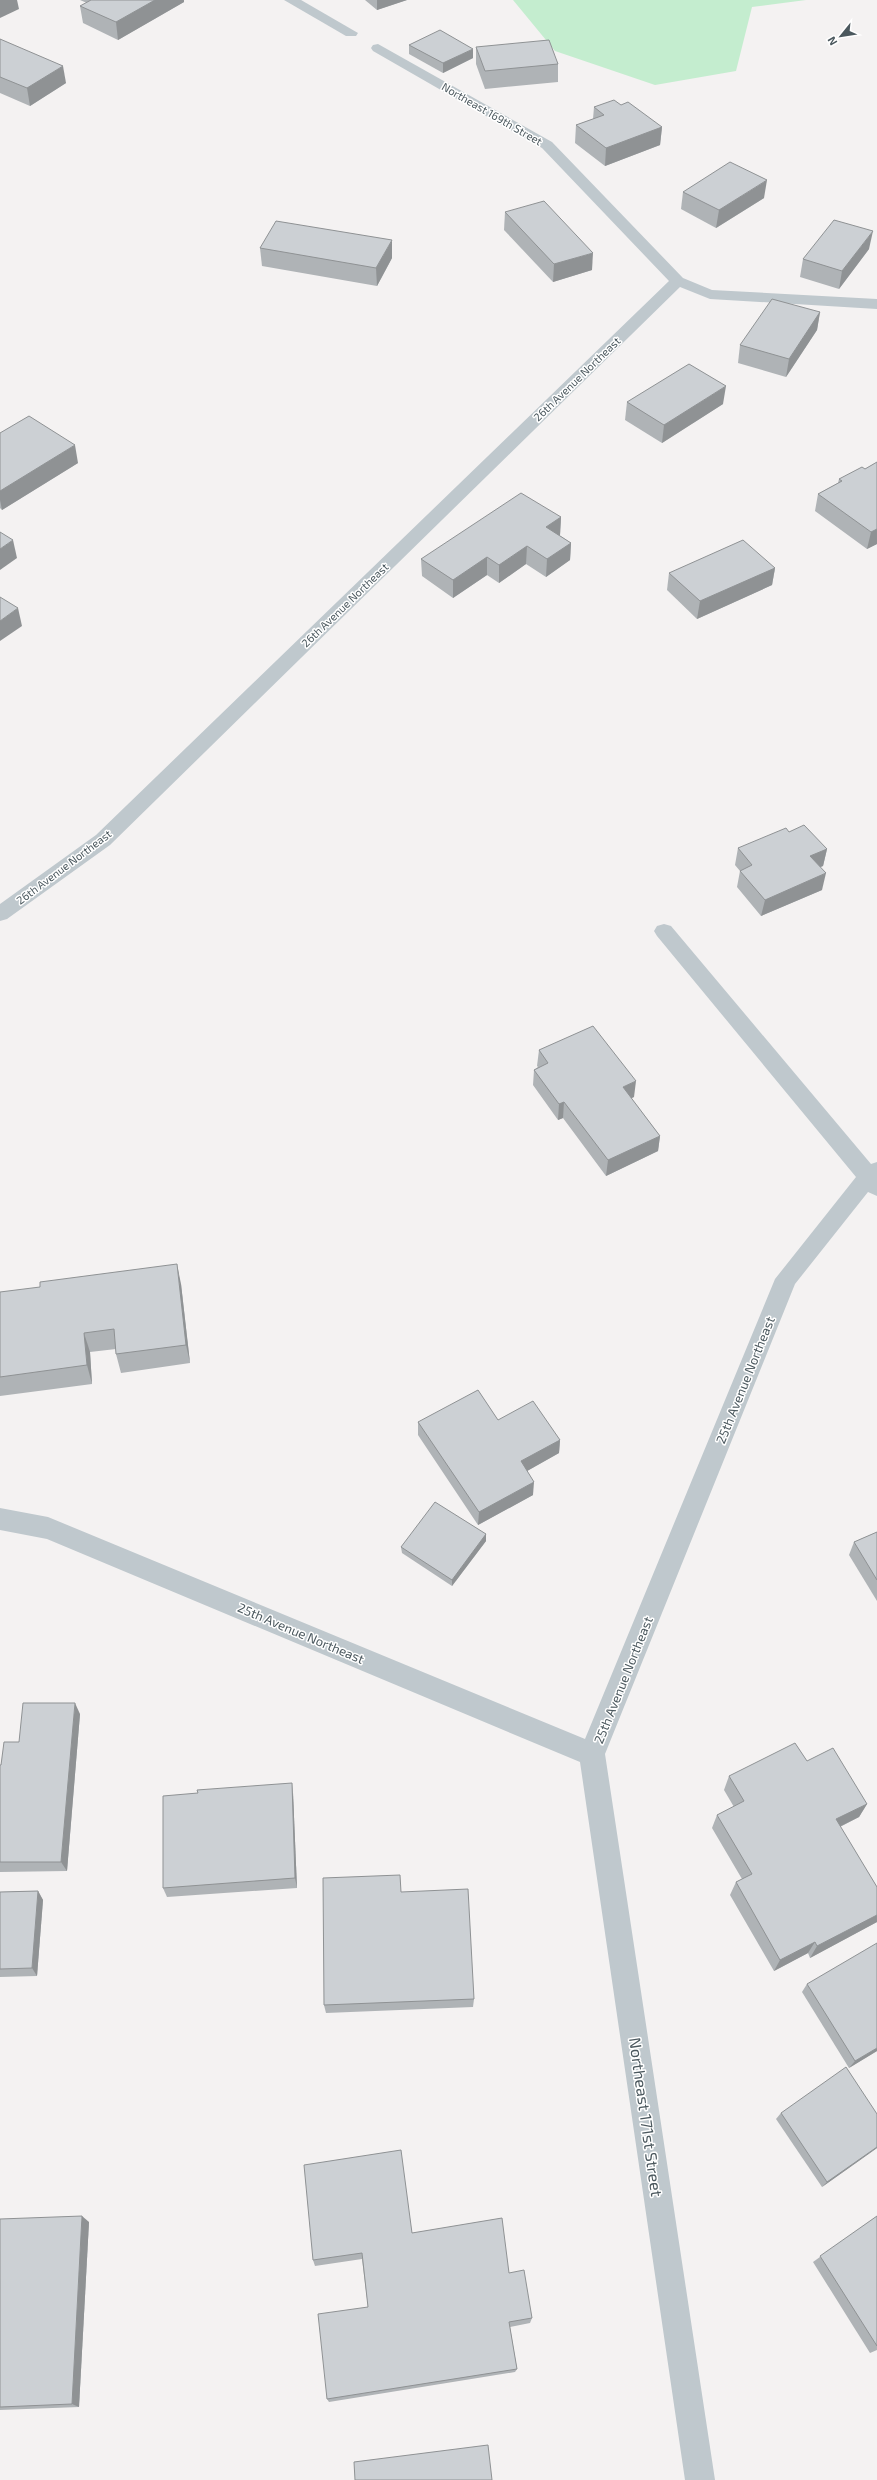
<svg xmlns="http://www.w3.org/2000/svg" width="877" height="2480" viewBox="0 0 877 2480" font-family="'Exo 2',sans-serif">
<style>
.green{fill:#c4edcf}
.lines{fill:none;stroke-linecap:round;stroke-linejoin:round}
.minor{fill:#bfc8cd;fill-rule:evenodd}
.wall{fill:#afb3b6}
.shaded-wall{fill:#8f9294}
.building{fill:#ccd0d4;stroke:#8f9294}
.labels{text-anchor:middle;stroke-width:3;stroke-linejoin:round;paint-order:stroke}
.far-street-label{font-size:11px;fill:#4b585e;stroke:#fff}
.street-label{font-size:13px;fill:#4b585e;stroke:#fff}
.near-street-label{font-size:16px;fill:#4b585e;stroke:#fff}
</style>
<rect width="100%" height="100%" fill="#f4f2f2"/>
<polygon class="green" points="513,0 806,0 752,7 736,71 655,85 555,51"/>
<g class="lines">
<g class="minor">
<polygon points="284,0 301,0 358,33 356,36 346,36"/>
<polygon points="378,44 552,142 683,278 712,290 877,299 877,309 710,299 680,287 110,845 7,919 0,921 0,904 96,835 669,281 542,148 373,51 371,48 373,45"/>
<polygon points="664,924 671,926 871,1164 877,1162 877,1196 868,1192 795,1284 605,1754 715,2480 685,2480 580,1762 47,1539 0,1530 0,1508 48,1517 585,1739 775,1279 856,1177 657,936 654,931 657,926"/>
</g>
</g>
<g class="wall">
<polygon points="80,0 184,0 184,2 118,40 83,23 80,6 87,3"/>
<polygon points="365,0 407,0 377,10"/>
<polygon points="0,39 66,83 30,106 0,93"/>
<polygon points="409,45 473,58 443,73 409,54"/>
<polygon points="476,47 558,64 558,82 485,89 476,64"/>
<polygon points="621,105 662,127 660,145 605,166 575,143 576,125 593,119 594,107"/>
<polygon points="683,192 764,198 716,228 681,209"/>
<polygon points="505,212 592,270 553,282 504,230"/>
<polygon points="260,248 392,258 377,286 262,266"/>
<polygon points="869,249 839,289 800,277 803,259"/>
<polygon points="820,312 817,330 786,377 738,363 740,345"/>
<polygon points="627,402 723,404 662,443 625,420"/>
<polygon points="0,433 78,463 2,510 0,508"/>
<polygon points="877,462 877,544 867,549 815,511 818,494 838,483 839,479 865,469"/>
<polygon points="561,517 560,535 559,535 571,543 570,560 546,577 526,564 499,583 487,575 453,598 422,576 421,559"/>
<polygon points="775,568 772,585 697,619 667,590 669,573"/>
<polygon points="789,832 827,849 823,866 820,867 822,890 761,916 737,887 740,871 735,865 738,848"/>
<polygon points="539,1050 634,1097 631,1098 660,1136 658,1151 606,1176 563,1118 558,1120 533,1085 534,1070 538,1067 537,1066"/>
<polygon points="181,1284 190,1363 121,1373 116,1354 116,1349 90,1352 92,1384 0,1396 0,1292"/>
<polygon points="498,1420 560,1440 559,1453 527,1471 533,1495 478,1525 418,1435 418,1422"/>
<polygon points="877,1532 877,1601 849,1555 854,1542"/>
<polygon points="486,1534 486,1541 452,1586 402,1553 401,1547"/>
<polygon points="80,1714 67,1871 0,1872 0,1765 1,1765"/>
<polygon points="807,1761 867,1804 859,1817 840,1827 877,1887 877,1922 810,1958 808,1953 774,1971 730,1895 736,1882 742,1879 712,1828 717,1815 734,1807 724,1790 729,1776"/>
<polygon points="293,1793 297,1888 167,1897 163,1888"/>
<polygon points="38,1891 43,1900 37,1976 0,1977 0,1892"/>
<polygon points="401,1892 474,1999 473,2007 326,2013 324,2005"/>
<polygon points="807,1984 877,2051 849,2068 802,1992"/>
<polygon points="781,2113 877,2148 822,2187 776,2119"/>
<polygon points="877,2216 877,2350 870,2353 813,2262"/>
<polygon points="0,2219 89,2222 79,2407 0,2410"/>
<polygon points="412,2233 509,2273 532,2318 530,2323 510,2327 517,2369 515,2372 329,2402 327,2399 368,2307 362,2259 315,2266 313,2260"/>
</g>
<g class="shaded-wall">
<polygon points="0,0 17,0 19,9 0,18"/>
<polygon points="155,0 184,0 184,2 118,40 116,22"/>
<polygon points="377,0 407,0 377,10"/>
<polygon points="473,49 473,58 443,73 443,63"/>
<polygon points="63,66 66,83 30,106 27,88"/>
<polygon points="662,127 660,145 605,166 606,148"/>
<polygon points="767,180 764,198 716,228 719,210"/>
<polygon points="873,231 869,249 839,289 842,271"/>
<polygon points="392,240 392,258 377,286 376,268"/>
<polygon points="593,253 592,270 553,282 554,264"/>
<polygon points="820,312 817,330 786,377 789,359"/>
<polygon points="726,386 723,404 662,443 664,425"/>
<polygon points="75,445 78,463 2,510 0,500 0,491"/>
<polygon points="561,517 560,535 545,545 546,527"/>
<polygon points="877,529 877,544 867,549 871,532"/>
<polygon points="13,540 17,558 0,570 0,549"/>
<polygon points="571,543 570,560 546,577 547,559"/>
<polygon points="527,546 526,564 499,583 499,565"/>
<polygon points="487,557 487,575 453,598 453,580"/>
<polygon points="775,568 772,585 697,619 700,601"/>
<polygon points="18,608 22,626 0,641 0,621"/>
<polygon points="827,849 823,866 806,873 810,856"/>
<polygon points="826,873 822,890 761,916 765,900"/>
<polygon points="636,1081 634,1097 621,1103 623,1087"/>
<polygon points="564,1102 563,1118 558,1120 559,1104"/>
<polygon points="660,1136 658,1151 606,1176 608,1160"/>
<polygon points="177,1264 181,1284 190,1363 186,1345"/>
<polygon points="84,1333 90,1352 92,1384 87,1365"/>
<polygon points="560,1440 559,1453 520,1475 521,1461"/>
<polygon points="534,1482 533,1495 478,1525 479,1512"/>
<polygon points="486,1534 486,1541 452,1586 452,1580"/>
<polygon points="75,1703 80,1714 67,1871 61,1862"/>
<polygon points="292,1783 293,1793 297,1888 295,1878"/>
<polygon points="867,1804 859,1817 829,1832 836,1819"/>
<polygon points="38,1891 43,1900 37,1976 32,1968"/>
<polygon points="877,1915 877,1922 810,1958 817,1946"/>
<polygon points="815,1942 808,1953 774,1971 780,1960"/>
<polygon points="877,2048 877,2051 849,2068 855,2061"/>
<polygon points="877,2147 877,2148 822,2187 827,2182"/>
<polygon points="82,2216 89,2222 79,2407 72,2404"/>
</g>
<g class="building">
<polygon points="91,0 155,0 116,22 80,6"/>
<polygon points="440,30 473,49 443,63 409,45"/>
<polygon points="0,39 63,66 27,88 0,77"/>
<polygon points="549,40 558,64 485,71 476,47"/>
<polygon points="614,100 621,105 628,102 662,127 606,148 576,125 604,115 594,107"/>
<polygon points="730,162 767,180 719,210 683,192"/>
<polygon points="544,201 593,253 554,264 505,212"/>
<polygon points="834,220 873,231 842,271 803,259"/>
<polygon points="276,221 392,240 376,268 260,248"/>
<polygon points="772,299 820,312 789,359 740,345"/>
<polygon points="689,364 726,386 664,425 627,402"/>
<polygon points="29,416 75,445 0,491 0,433"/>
<polygon points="877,462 877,529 871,532 818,494 842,481 839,479 862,467 865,469"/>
<polygon points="521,493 561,517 546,527 571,543 547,559 527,546 499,565 487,557 453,580 421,559"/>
<polygon points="0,532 13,540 0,549"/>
<polygon points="743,540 775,568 700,601 669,573"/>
<polygon points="0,597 18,608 0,621"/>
<polygon points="804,825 827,849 810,856 826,873 765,900 740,871 752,865 738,848 786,828 789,832"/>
<polygon points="593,1026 636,1081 623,1087 660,1136 608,1160 564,1102 559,1104 534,1070 548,1063 539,1050"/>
<polygon points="177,1264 186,1345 116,1354 114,1329 84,1333 87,1365 0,1377 0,1292 40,1287 40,1282"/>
<polygon points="478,1390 498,1420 533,1401 560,1440 521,1461 534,1482 479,1512 418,1422"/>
<polygon points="435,1502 486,1534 452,1580 401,1547"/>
<polygon points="877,1532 877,1580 854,1542"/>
<polygon points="23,1703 75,1703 61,1862 0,1862 0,1765 1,1765 4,1742 19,1742"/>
<polygon points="795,1743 807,1761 833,1748 867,1804 836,1819 877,1887 877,1915 817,1946 815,1942 780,1960 736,1882 752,1874 717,1815 744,1801 729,1776"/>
<polygon points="292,1783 295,1878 163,1888 163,1796 198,1793 197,1790"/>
<polygon points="400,1875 401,1892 468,1889 474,1999 324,2005 323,1878"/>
<polygon points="38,1891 32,1968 0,1969 0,1892"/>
<polygon points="877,1943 877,2048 855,2061 807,1984"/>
<polygon points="846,2067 877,2114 877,2147 827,2182 781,2113"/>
<polygon points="401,2150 412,2233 502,2218 509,2273 524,2270 532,2318 509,2322 517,2369 327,2399 318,2314 368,2307 362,2253 313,2260 304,2165"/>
<polygon points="82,2216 72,2404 0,2407 0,2219"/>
<polygon points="877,2216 877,2346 820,2256"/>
<polygon points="488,2445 492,2480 355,2480 354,2462"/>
</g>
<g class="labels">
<g class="far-street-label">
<text transform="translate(492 114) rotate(30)" y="4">Northeast 169th Street</text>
<text transform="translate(577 379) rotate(-44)" y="4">26th Avenue Northeast</text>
<text transform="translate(345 605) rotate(-44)" y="4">26th Avenue Northeast</text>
<text transform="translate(64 867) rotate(-37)" y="4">26th Avenue Northeast</text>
</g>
<g class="street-label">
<text transform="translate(745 1380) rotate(-68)" y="5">25th Avenue Northeast</text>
<text transform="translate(301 1633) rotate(23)" y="5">25th Avenue Northeast</text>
<text transform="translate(623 1680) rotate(-68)" y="5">25th Avenue Northeast</text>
</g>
<g class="near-street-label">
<text transform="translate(646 2117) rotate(82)" y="6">Northeast 171st Street</text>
</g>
</g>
<g transform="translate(841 36) rotate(240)" stroke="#ffffff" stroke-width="3" paint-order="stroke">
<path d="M0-3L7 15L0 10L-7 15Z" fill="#4b585e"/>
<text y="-6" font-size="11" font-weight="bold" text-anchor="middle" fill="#4b585e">N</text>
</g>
</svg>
